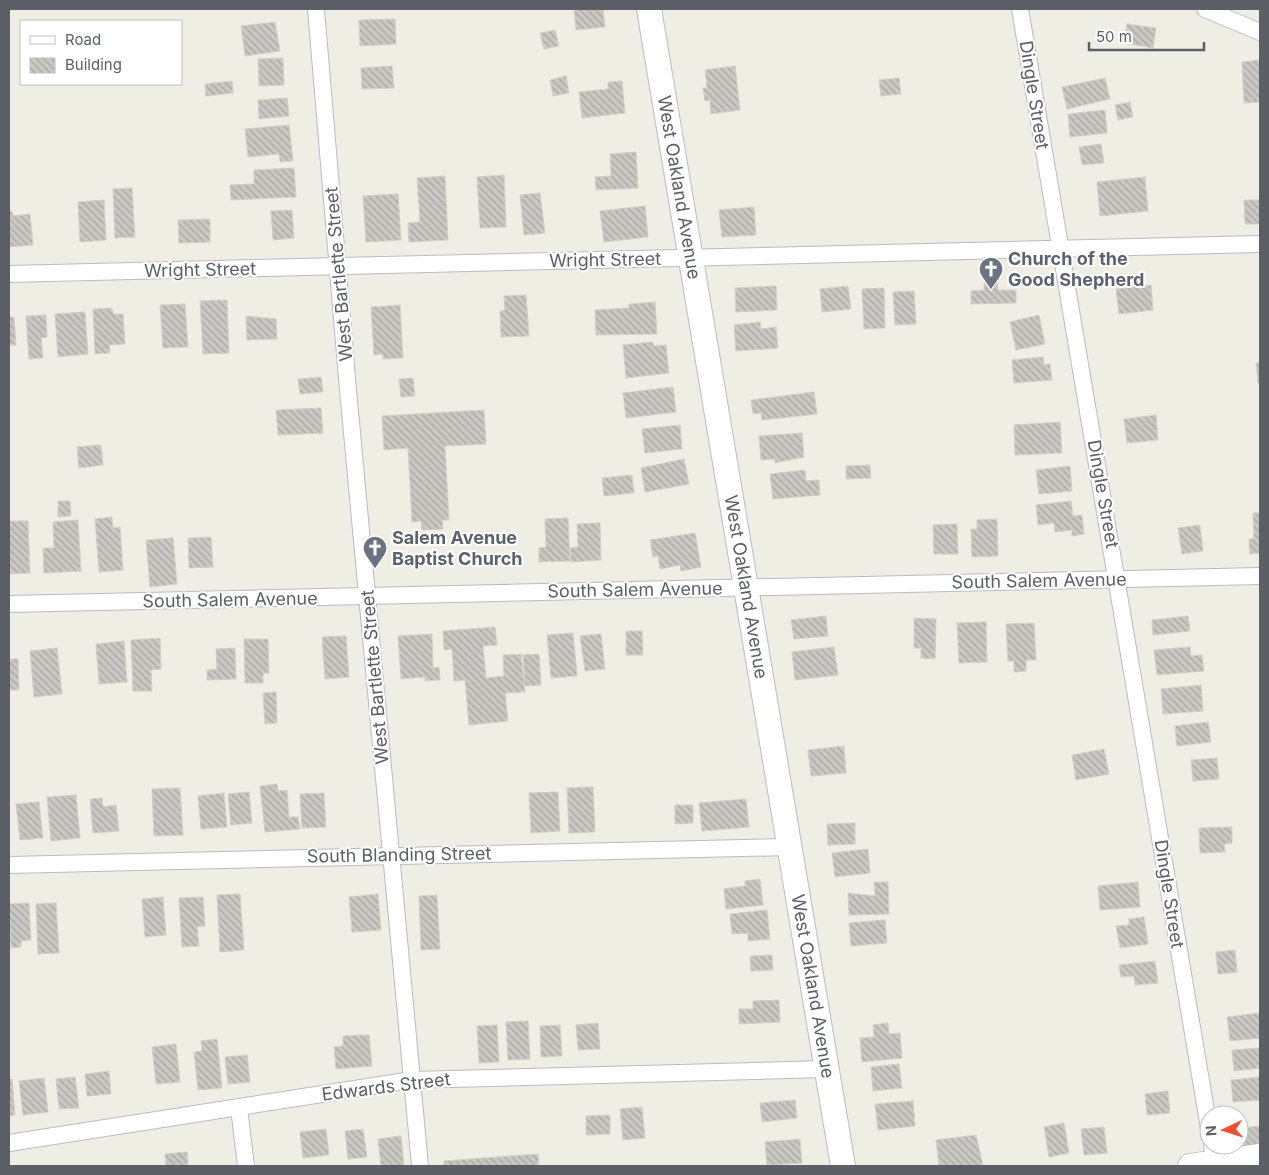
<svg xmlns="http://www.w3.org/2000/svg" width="1269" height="1175" viewBox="0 0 1269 1175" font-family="Inter,sans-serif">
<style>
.building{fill:url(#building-back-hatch);stroke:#d4d0c3}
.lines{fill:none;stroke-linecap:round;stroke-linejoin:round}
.street-casing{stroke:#b9bbc0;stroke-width:18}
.secondary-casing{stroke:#babcc2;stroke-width:26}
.street{stroke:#fff;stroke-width:16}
.secondary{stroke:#fff;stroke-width:24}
.labels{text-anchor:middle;stroke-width:4;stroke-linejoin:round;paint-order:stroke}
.street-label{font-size:18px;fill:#5c5f65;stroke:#fff}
.worship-label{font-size:18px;font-weight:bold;fill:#5b616d;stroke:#fff;text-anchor:start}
</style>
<defs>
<pattern id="building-back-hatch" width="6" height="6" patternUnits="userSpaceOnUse" patternTransform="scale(1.25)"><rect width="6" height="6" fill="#cac8c2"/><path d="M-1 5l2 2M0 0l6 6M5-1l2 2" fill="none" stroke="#a7a6a1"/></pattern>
</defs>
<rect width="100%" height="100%" fill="#efeee5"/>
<g class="building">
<polygon points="574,9 603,9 605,27 576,30"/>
<polygon points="395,19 396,44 360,46 359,20"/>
<polygon points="275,22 280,51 245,56 241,26"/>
<polygon points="1127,24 1156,28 1153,48 1124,43"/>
<polygon points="555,30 559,46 544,49 540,33"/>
<polygon points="283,58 284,85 259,86 258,59"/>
<polygon points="1260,60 1260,102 1244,103 1242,62"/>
<polygon points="392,66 394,88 362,89 361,68"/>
<polygon points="735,66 740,110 711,114 710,100 705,101 703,88 707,88 705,70"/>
<polygon points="566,76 569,93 553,96 550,80"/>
<polygon points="899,78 901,94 881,96 879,80"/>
<polygon points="1105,78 1110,99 1067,109 1062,87"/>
<polygon points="232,81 233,93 206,96 205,84"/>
<polygon points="622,81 625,113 582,118 579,92 608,89 608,82"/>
<polygon points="287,98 289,116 259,119 258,100"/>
<polygon points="1130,102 1133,117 1118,120 1115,105"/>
<polygon points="1105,110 1107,133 1070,137 1068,114"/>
<polygon points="289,125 293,161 280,162 279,154 248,157 245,129"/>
<polygon points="1101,144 1104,163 1082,165 1079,147"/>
<polygon points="636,152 638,188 596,190 595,177 611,176 610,154"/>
<polygon points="294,168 296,197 231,200 230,185 254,184 254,170"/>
<polygon points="504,175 506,227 480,228 477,177"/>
<polygon points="445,176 448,240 409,242 408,223 420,222 417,178"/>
<polygon points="1145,177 1148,211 1100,216 1097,182"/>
<polygon points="132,188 135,237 115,238 113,189"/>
<polygon points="540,193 545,233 524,235 520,195"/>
<polygon points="398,194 401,240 366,242 363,196"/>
<polygon points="104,200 106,240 80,242 78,202"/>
<polygon points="1244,200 1260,200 1260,224 1245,224"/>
<polygon points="645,206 648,237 604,242 600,211"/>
<polygon points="754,207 756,235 722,237 719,210"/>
<polygon points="292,210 294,238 273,240 271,211"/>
<polygon points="12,211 13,216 30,214 33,245 9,247 9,212"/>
<polygon points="210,219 210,242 179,243 178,220"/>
<polygon points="984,282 997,282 998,290 1016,290 1016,303 971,304 971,291 984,290"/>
<polygon points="1151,285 1153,310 1119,314 1116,289"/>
<polygon points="776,286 777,310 736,312 735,288"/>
<polygon points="848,286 851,309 822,312 820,289"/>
<polygon points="884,288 885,328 864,329 862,289"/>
<polygon points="914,291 916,324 895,325 893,292"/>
<polygon points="526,295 529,336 501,337 500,311 505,310 504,296"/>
<polygon points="227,300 229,353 203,354 200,301"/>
<polygon points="655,302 657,334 596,335 595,310 629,308 629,304"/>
<polygon points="185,304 188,347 163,348 160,305"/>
<polygon points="400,305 403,358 383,359 383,354 374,355 371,307"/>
<polygon points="112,308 113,314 123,314 125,344 109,345 110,353 95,354 93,309"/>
<polygon points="85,312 88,354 58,357 55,314"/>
<polygon points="46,315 47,337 41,338 43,358 29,359 26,316"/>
<polygon points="1039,315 1045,344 1016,350 1010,322"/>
<polygon points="246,316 276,319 277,339 247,340"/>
<polygon points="9,317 14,317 16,345 9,345"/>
<polygon points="760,322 761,329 776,327 778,348 736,351 734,325"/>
<polygon points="653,342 653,346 666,345 669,373 626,378 623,345"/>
<polygon points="1043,357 1044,365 1050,364 1052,380 1014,383 1012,360"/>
<polygon points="1260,362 1260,383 1258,383 1256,363"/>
<polygon points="321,377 323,392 300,394 298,379"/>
<polygon points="413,378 415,396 401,397 399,379"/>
<polygon points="673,387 676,412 626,418 623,393"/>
<polygon points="814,392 817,414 762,420 761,413 753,414 751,400"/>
<polygon points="321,408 323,433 278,435 276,410"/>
<polygon points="484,410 486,444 445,446 449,520 442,520 443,529 422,530 421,521 412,522 408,448 384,450 382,416"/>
<polygon points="1156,415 1158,440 1127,443 1124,419"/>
<polygon points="1060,422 1062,453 1015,455 1014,425"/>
<polygon points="680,425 682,449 645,453 642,429"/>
<polygon points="802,433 804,457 775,463 775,459 761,460 759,436"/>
<polygon points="101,445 103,465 79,468 77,447"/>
<polygon points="684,459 689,484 645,492 641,468"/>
<polygon points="870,465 871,478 846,479 846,466"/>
<polygon points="1070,466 1072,491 1039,494 1036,470"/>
<polygon points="805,470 806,481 819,480 820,495 773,499 770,474"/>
<polygon points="632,475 634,493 604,496 602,478"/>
<polygon points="58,501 70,501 71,516 58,517"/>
<polygon points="1071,501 1073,516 1082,515 1084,534 1072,536 1072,530 1055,532 1054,523 1038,525 1036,505"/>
<polygon points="1253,513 1260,513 1260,553 1250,554 1249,539 1254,539"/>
<polygon points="112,517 113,528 120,527 123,570 99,572 95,519"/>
<polygon points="568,518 570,561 539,562 539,548 546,547 545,519"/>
<polygon points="997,519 998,556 972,557 971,529 977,529 977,520"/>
<polygon points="78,520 81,571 44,573 43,548 54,548 53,522"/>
<polygon points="9,521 28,521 30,573 9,574"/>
<polygon points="600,523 601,560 571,562 570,548 578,547 577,524"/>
<polygon points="957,524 958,554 934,554 933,525"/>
<polygon points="1200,525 1203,551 1182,554 1178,528"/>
<polygon points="695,533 701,567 681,571 680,565 660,569 658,556 653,557 650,540"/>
<polygon points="211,537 213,567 189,568 188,538"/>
<polygon points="173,538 177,584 150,587 146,540"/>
<polygon points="826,616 828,636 794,639 791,620"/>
<polygon points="1188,616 1190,631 1153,635 1152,620"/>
<polygon points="914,618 936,619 935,659 921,658 921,648 914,648"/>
<polygon points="986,622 987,662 959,663 957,623"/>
<polygon points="1034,623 1036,660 1026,660 1026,671 1014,672 1014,661 1008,661 1006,624"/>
<polygon points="495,627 497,645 483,646 486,678 504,676 503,655 521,654 525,692 505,693 508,721 469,725 465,680 454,681 452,649 444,650 443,631"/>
<polygon points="626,631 642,631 643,655 626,655"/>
<polygon points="573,633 577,676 551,678 547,635"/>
<polygon points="432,634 433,668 439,667 440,680 425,681 425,677 401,679 398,636"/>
<polygon points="601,634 605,669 585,671 580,636"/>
<polygon points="346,636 349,677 325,679 322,637"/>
<polygon points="160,638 161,669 151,670 152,691 133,691 131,640"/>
<polygon points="244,639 268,639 269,673 263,673 263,683 245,683"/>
<polygon points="124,641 127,682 99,684 96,644"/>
<polygon points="834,647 838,675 795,680 792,652"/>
<polygon points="1190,647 1191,656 1202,655 1204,671 1157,675 1154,650"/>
<polygon points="57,648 62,694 34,697 30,651"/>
<polygon points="235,648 236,679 207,680 207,670 217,669 216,649"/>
<polygon points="539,654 541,685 525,686 523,655"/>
<polygon points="9,659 18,659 19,690 9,690"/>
<polygon points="1201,685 1203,711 1163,714 1161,689"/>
<polygon points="276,692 277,723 265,724 263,693"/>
<polygon points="1208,722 1211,742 1177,746 1175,726"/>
<polygon points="844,746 846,773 811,776 808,750"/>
<polygon points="1104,749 1109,774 1076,780 1072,755"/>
<polygon points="1217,758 1219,779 1193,781 1191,760"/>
<polygon points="277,784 278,791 287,790 289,817 298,817 300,829 265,832 260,786"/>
<polygon points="593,787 595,832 569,833 567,788"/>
<polygon points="180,788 183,835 154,836 152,789"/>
<polygon points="249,792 252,823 231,825 228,794"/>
<polygon points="558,792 560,831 531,833 529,793"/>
<polygon points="224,793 227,827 201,829 198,796"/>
<polygon points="324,793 326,827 302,828 300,794"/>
<polygon points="76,795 80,838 51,841 47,797"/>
<polygon points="102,798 103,807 116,805 119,831 93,833 90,799"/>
<polygon points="746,799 749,827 702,831 699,803"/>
<polygon points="39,802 43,838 20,840 16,804"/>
<polygon points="675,805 693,805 693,823 675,824"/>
<polygon points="855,823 855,844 828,845 827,824"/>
<polygon points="1232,827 1232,843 1224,844 1225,852 1200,853 1199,828"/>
<polygon points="868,849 870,873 835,877 832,853"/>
<polygon points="760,879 763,905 726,909 724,889 745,886 745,881"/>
<polygon points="874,882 888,882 889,914 849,915 848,893 875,896"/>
<polygon points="1138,882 1140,907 1100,910 1098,886"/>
<polygon points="240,894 244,950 220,952 217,895"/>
<polygon points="378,894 381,930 352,932 349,897"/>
<polygon points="437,895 440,949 421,950 419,896"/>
<polygon points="163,897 166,935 145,937 142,899"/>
<polygon points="203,897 205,926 197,927 199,946 182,947 179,898"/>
<polygon points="29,903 31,940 21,941 21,947 11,948 9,904"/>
<polygon points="56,903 59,953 38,954 36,904"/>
<polygon points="767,910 770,939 748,941 748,933 732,934 730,914"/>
<polygon points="1144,917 1148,944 1120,948 1116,926 1129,925 1129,919"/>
<polygon points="885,920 887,943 851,946 849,923"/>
<polygon points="1235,950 1237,972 1218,974 1216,952"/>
<polygon points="772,955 773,970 751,971 750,956"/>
<polygon points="1155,961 1158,983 1135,985 1134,976 1121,977 1119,965"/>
<polygon points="779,1000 780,1022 739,1024 739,1009 753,1009 753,1001"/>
<polygon points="1260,1013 1260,1038 1230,1041 1227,1017"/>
<polygon points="528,1021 530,1059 508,1060 506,1022"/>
<polygon points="598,1023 600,1049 578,1050 576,1025"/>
<polygon points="888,1023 889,1034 900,1033 902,1058 862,1062 860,1038 874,1037 873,1025"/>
<polygon points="497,1025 499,1062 479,1063 477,1026"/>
<polygon points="560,1025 562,1056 541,1057 540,1026"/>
<polygon points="369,1035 372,1066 336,1069 334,1047 343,1046 343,1036"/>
<polygon points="217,1039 222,1088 198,1090 194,1052 202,1051 201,1041"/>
<polygon points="176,1044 180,1082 156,1084 152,1047"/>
<polygon points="1260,1048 1260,1068 1234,1071 1232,1050"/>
<polygon points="247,1055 250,1082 228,1084 225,1057"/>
<polygon points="899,1064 902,1088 873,1091 871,1067"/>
<polygon points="109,1071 111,1094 87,1096 85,1074"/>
<polygon points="75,1077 79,1108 59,1109 56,1079"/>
<polygon points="1260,1077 1260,1100 1233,1102 1231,1080"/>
<polygon points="44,1078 48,1112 23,1115 19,1081"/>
<polygon points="12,1079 15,1115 9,1116 9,1080"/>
<polygon points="1168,1091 1170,1113 1147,1115 1145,1094"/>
<polygon points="795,1100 797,1118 762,1122 760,1103"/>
<polygon points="913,1101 915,1126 878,1130 875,1104"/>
<polygon points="642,1107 645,1138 623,1140 620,1109"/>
<polygon points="610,1115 610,1134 586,1135 586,1116"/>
<polygon points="1064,1123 1069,1153 1049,1157 1044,1127"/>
<polygon points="1260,1126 1260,1148 1240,1150 1239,1128"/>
<polygon points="1104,1127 1107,1153 1084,1155 1081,1129"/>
<polygon points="326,1129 329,1155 303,1158 300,1132"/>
<polygon points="363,1129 367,1157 348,1159 345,1131"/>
<polygon points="976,1135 983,1166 939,1166 936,1140"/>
<polygon points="401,1136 404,1166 381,1166 378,1139"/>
<polygon points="800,1139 802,1163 767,1165 765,1142"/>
<polygon points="187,1152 188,1166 166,1166 165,1154"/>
<polygon points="538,1154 539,1166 444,1166 444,1161"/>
</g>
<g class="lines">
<defs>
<g id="street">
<polyline points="316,9 348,390 420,1166"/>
<polyline points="1020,9 1209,1128"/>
<polyline points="1205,9 1260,32"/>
<polyline points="9,274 1260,244"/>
<polyline points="9,604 1260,576"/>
<polyline points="9,865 789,847"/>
<polyline points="239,1108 246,1166"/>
<polyline points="9,1143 412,1080 826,1069"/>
<polyline points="1212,1145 1215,1163"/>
</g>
<g id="secondary">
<path id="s1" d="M 649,9 L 843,1166"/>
<polyline points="1190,1166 1260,1156"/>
</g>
</defs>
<use href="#street" class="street-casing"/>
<use href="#secondary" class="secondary-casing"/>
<use href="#street" class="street"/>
<use href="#secondary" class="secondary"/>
</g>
<defs>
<symbol id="church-pin" viewBox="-11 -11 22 30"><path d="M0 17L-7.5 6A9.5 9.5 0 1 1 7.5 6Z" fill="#6b7280" stroke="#fff"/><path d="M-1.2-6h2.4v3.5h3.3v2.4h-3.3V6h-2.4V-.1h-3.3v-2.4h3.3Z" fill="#fff"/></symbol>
</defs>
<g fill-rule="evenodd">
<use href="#church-pin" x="977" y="255" width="28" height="38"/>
<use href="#church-pin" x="361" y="534" width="28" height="38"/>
</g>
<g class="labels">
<g class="street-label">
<text transform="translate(1034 95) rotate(81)" y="6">Dingle Street</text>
<text dy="6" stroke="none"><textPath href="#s1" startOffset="181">West Oakland Avenue</textPath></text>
<text transform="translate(605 260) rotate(-1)" y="6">Wright Street</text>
<text transform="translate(200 270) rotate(-1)" y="6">Wright Street</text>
<text transform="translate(339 274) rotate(-95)" y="6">West Bartlette Street</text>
<text transform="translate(1103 494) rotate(80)" y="6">Dingle Street</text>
<text transform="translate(1039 581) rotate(-1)" y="6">South Salem Avenue</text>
<text dy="6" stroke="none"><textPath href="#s1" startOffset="586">West Oakland Avenue</textPath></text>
<text transform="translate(635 590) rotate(-1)" y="6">South Salem Avenue</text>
<text transform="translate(230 600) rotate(-1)" y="6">South Salem Avenue</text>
<text transform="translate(375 677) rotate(-95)" y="6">West Bartlette Street</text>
<text transform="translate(399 855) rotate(-1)" y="6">South Blanding Street</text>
<text transform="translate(1169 894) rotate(81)" y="6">Dingle Street</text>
<text dy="6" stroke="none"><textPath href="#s1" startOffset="991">West Oakland Avenue</textPath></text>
<text transform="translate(386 1087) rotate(-7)" y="6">Edwards Street</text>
</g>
<g class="worship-label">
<text x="1008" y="265">Church of the<tspan x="1008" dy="21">Good Shepherd</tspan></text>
<text x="392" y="544">Salem Avenue<tspan x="392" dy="21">Baptist Church</tspan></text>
</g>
</g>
<rect width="1269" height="1175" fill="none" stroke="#5c5f65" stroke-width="20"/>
<rect x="20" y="20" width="162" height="65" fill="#ffffff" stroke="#bebfc1"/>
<rect x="30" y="36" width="25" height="8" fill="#ffffff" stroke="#bebfc1"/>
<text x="65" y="45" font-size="15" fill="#5c5f65">Road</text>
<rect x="30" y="58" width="25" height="15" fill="url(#building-back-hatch)" stroke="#bebfc1"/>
<text x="65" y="70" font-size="15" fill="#5c5f65">Building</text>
<g transform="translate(1224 1130) rotate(266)"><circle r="24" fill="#ffffff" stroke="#bebfc1"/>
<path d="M0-4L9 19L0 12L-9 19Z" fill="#e85131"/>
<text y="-8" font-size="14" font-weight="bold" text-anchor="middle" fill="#5c5f65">N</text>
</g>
<path d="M1089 42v8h115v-8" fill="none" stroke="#5c5f65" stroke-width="2.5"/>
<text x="1096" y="42" font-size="15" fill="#5c5f65" stroke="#ffffff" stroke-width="4" paint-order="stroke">50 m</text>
</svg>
